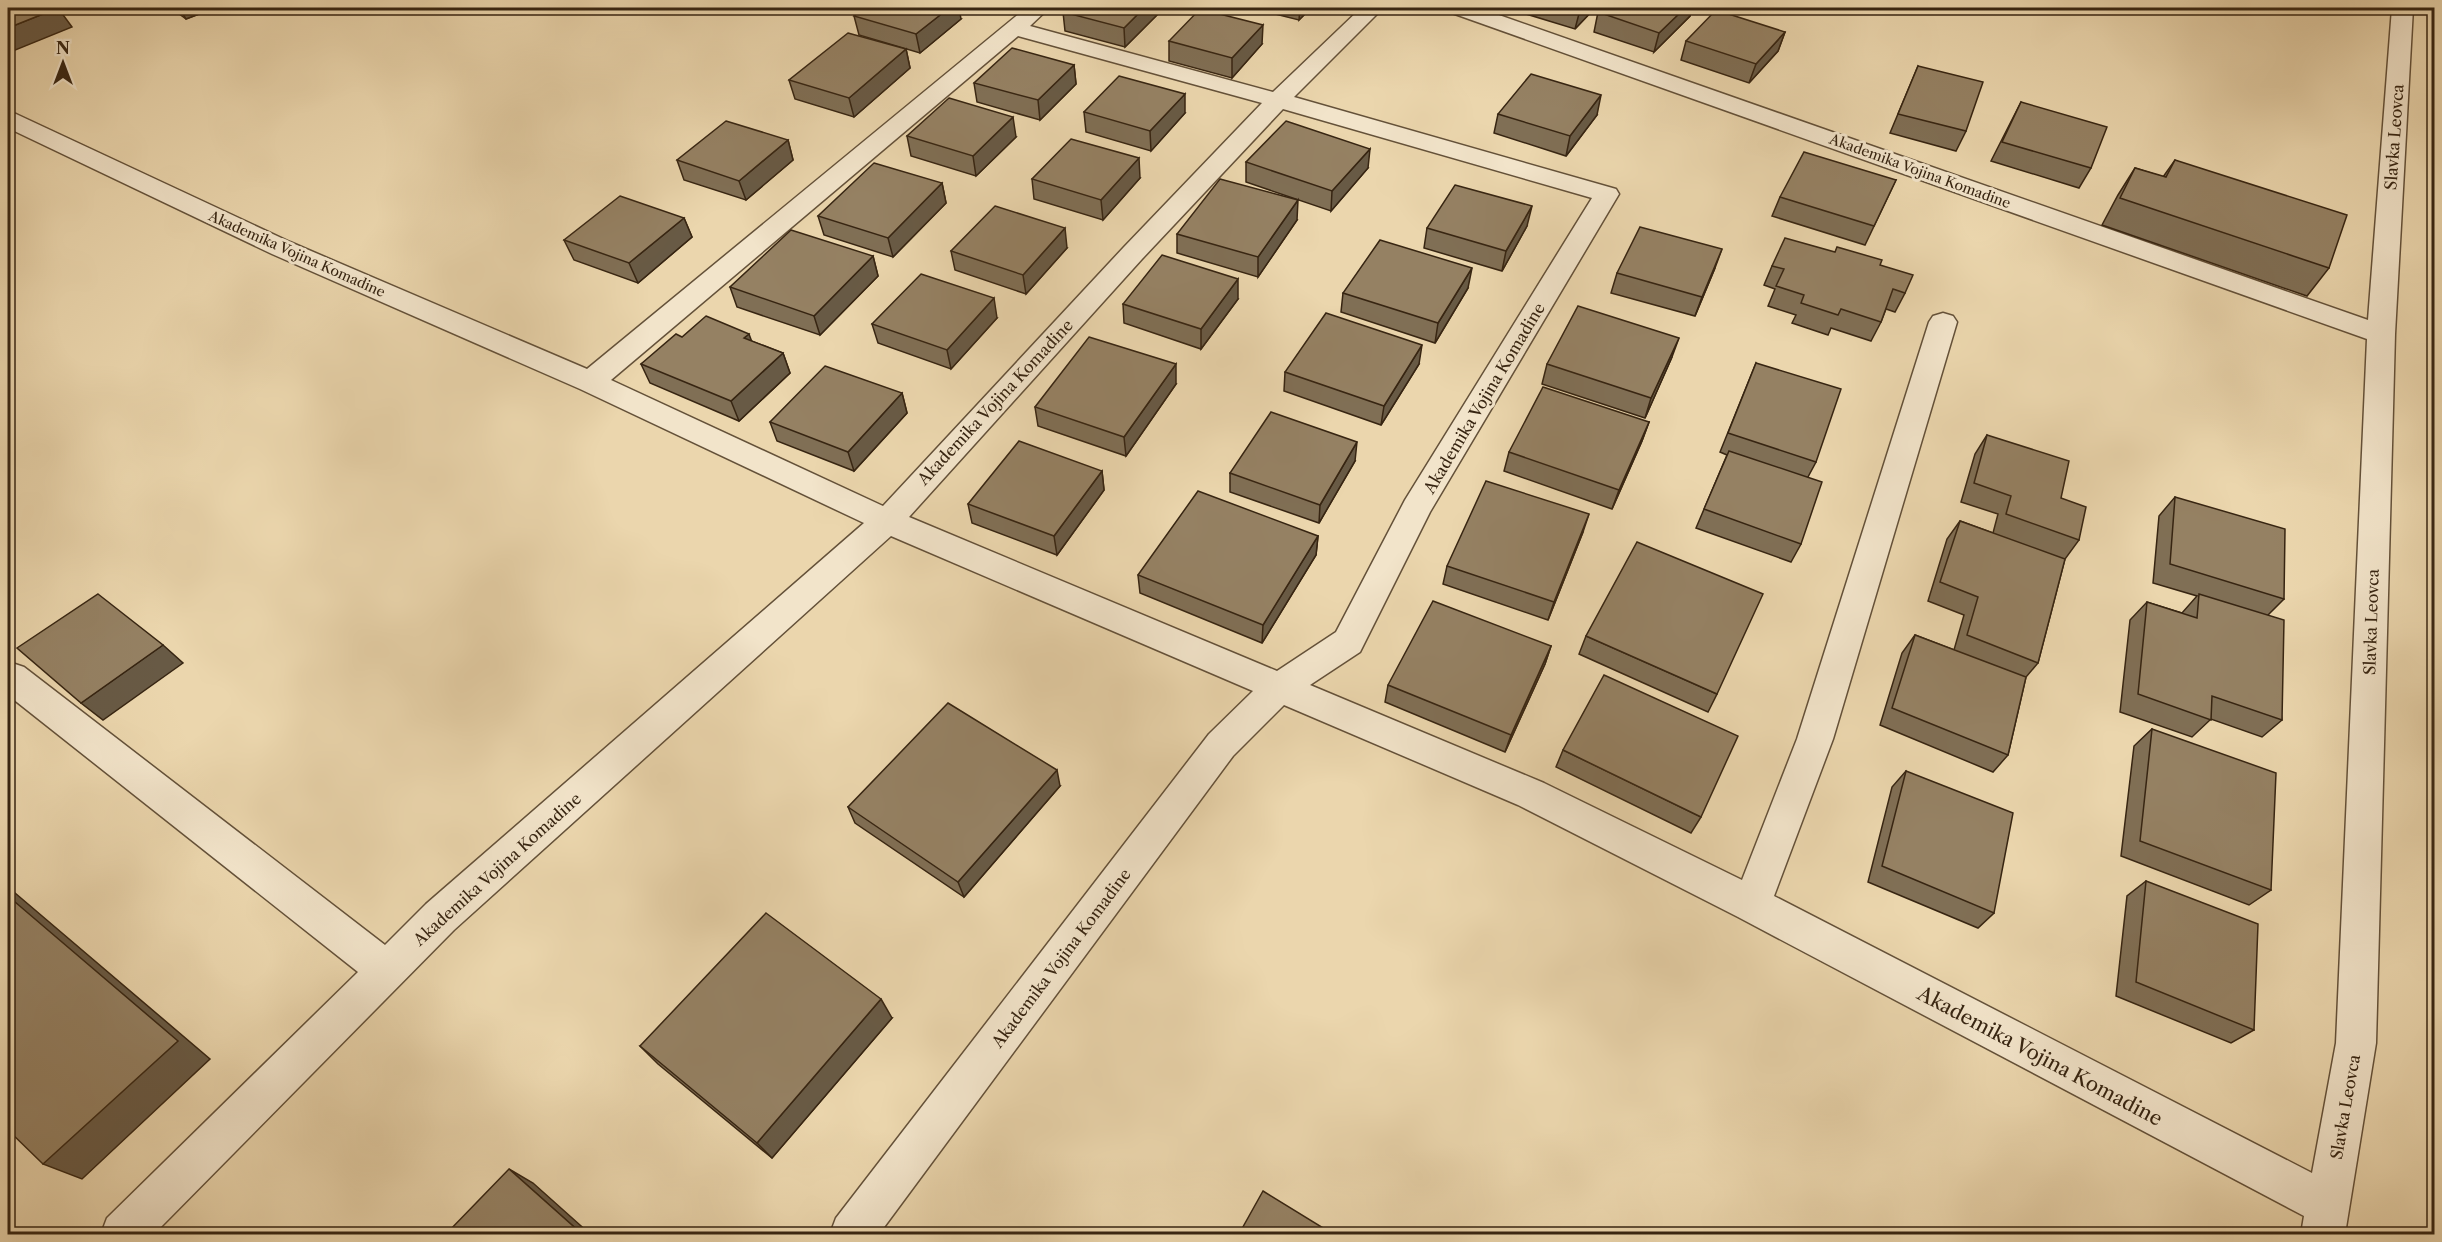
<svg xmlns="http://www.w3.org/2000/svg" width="2442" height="1242" viewBox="0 0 2442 1242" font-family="'Libre Caslon Text',serif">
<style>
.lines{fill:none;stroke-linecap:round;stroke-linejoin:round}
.minor-casing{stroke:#645139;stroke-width:3}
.minor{fill:#f2e4ca;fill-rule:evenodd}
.wall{fill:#806f55;stroke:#372512;stroke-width:1.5}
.shaded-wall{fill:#685a45;stroke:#372512;stroke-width:1.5}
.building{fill:#958163;stroke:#372512;stroke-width:1.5}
.labels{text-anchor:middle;stroke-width:6;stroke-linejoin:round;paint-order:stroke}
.far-street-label{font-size:14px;fill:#372512;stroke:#f2e4ca}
.street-label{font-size:16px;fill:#372512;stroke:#f2e4ca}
.near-street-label{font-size:20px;fill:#372512;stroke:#f2e4ca}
</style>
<rect width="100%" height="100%" fill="#ebd6ad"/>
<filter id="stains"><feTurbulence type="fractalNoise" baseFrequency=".00333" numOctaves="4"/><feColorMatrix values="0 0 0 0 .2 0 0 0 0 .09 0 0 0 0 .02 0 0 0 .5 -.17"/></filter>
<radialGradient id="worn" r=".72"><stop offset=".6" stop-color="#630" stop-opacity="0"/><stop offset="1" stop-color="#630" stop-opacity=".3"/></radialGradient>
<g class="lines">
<defs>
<path id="minor" d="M 1026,8 L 1049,8 L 1030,26 L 1273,92 L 1361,8 L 1383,8 L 1294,97 L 1616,189 L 1619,194 L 1430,512 L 1360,652 L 1310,685 L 1544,783 L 1742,880 L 1797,739 L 1929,322 L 1933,316 L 1943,313 L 1953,316 L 1957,322 L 1833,739 L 1774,896 L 2312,1173 L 2336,1043 L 2367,339 L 1452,13 L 1449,8 L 1479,8 L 2368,320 L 2392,8 L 2413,8 L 2395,334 L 2376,1043 L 2345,1234 L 2301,1234 L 2304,1216 L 1738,917 L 1518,805 L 1284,705 L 1233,756 L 879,1234 L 830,1234 L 836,1218 L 1209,734 L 1253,691 L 891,536 L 454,930 L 154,1234 L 101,1234 L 107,1218 L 358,972 L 8,695 L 8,665 L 12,663 L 24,667 L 385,945 L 426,904 L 864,523 L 580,389 L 272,254 L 8,128 L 8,112 L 16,114 L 290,242 L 587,369 ZM 1018,36 L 1262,103 L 1124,247 L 883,506 L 611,380 ZM 1283,109 L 1592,198 L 1405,500 L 1336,632 L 1277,671 L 909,517 L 1142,259 Z"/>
</defs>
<use href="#minor" class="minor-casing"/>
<use href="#minor" class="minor"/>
</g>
<g class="wall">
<polygon points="171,8 215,8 186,19"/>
<polygon points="1251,8 1311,8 1299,20"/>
<polygon points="1513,8 1595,8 1575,29 1513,10"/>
<polygon points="1604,8 1692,8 1690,16 1654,52 1594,32 1598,12"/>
<polygon points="1063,12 1157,15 1125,47 1065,31"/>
<polygon points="854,16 961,19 920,53 859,35"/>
<polygon points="1785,32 1778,51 1749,83 1681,60 1686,41"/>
<polygon points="1169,41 1262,44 1232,78 1169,61"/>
<polygon points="906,49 910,68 854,117 795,99 789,80"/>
<polygon points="1074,65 1076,84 1040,120 977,102 974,83"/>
<polygon points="1918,66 1966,131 1956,151 1890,133"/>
<polygon points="2021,102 2091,168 2079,188 1991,161"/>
<polygon points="1084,112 1185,113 1151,151 1086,132"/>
<polygon points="1498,114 1597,115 1566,156 1494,133"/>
<polygon points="907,136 1016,137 976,176 911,156"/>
<polygon points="788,140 793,160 746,200 684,180 677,160"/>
<polygon points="2175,160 2329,268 2307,296 2102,225 2118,195 2135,168 2163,177"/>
<polygon points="1246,162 1368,168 1331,211 1246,182"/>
<polygon points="1140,178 1103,220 1034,199 1032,179"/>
<polygon points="1896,180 1865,245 1772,216 1780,197"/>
<polygon points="942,183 946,203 893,257 824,235 818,216"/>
<polygon points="684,218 692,237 638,283 574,260 564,240"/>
<polygon points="1297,220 1258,277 1177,253 1177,234"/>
<polygon points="1527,226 1502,271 1424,248 1427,228"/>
<polygon points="1067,248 1026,294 955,270 951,251"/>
<polygon points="873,256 878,276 820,335 737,307 730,287"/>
<polygon points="1880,265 1905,293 1895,312 1886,309 1881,322 1871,341 1831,328 1828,335 1792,323 1796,315 1768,306 1775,289 1764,285 1772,266"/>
<polygon points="1715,268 1695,316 1611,293 1617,273"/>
<polygon points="1468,288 1435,343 1341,312 1343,293"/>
<polygon points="1238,299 1201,349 1124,323 1123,304"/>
<polygon points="997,318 951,369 878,343 872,324"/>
<polygon points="682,337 751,341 783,353 790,373 739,421 650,383 641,364"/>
<polygon points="1672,357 1645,418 1542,384 1547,364"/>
<polygon points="1756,363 1816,462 1808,477 1801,544 1791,562 1696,528 1727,455 1720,452"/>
<polygon points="1419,364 1381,425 1284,391 1285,372"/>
<polygon points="1176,384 1126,456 1038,426 1035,407"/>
<polygon points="902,393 907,413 854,471 777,441 770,422"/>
<polygon points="1649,422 1642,441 1612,509 1504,471 1509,452"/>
<polygon points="1987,435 2061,498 2079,540 2065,559 2038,663 2026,677 2008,755 1993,772 1880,725 1902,653 1915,635 1954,650 1964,615 1928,601 1947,539 1960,521 1993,533 1998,514 1961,502 1975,454"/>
<polygon points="1355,461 1319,523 1230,492 1230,473"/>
<polygon points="1102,471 1104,490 1057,555 972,523 968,504"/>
<polygon points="2175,497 2284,599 2268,615 2282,720 2262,737 2211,719 2192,737 2120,712 2130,620 2147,602 2182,613 2197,596 2153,583 2159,516"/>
<polygon points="1583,532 1548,620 1443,584 1447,566"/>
<polygon points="1318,536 1316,555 1262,643 1140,593 1138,575"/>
<polygon points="1586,636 1717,694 1708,712 1579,654"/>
<polygon points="1551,646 1545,664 1505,752 1385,702 1388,685"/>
<polygon points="2152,729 2271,890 2249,905 2121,856 2134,746"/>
<polygon points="1563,750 1701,817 1691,833 1556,767"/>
<polygon points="1906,771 1994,913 1978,928 1868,882 1892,787"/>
<polygon points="1060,786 964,897 855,823 848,807"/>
<polygon points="2146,881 2254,1030 2231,1043 2116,996 2127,896"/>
<polygon points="892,1018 772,1158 658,1064 640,1046"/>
</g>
<g class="shaded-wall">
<polygon points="58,8 72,27 8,53 8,28"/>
<polygon points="179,8 215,8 186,19"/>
<polygon points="949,8 959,8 961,19 920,53 916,34"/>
<polygon points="1144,8 1157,8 1157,15 1125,47 1124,28"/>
<polygon points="1300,8 1311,8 1299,20"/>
<polygon points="1582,8 1595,8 1575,29 1580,10"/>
<polygon points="1685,8 1692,8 1690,16 1654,52 1659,33"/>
<polygon points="1263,25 1262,44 1232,78 1232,58"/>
<polygon points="1785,32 1778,51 1749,83 1756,64"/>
<polygon points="906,49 910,68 854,117 849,98"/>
<polygon points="1074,65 1076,84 1040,120 1038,100"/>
<polygon points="1185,94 1185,113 1151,151 1150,131"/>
<polygon points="1601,95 1597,115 1566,156 1570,136"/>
<polygon points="1013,117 1016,137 976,176 973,156"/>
<polygon points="788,140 793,160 746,200 739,181"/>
<polygon points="1370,149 1368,168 1331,211 1332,191"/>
<polygon points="1139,158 1140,178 1103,220 1101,200"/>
<polygon points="942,183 946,203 893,257 888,238"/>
<polygon points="1298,200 1297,220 1258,277 1258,257"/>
<polygon points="1532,206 1527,226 1502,271 1506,251"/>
<polygon points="684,218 692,237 638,283 629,263"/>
<polygon points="1065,228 1067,248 1026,294 1023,275"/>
<polygon points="1722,249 1715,268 1695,316 1702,297"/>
<polygon points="873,256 878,276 820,335 814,316"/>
<polygon points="1472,268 1468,288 1435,343 1438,323"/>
<polygon points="1238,279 1238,299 1201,349 1201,329"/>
<polygon points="994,298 997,318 951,369 947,350"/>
<polygon points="749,334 756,353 744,338"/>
<polygon points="1679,338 1672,357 1645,418 1651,398"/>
<polygon points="1422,345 1419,364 1381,425 1384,406"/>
<polygon points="783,353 790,373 739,421 731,401"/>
<polygon points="1176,364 1176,384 1126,456 1124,437"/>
<polygon points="902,393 907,413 854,471 848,452"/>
<polygon points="1649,422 1642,441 1612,509 1619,490"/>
<polygon points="1357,442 1355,461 1319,523 1320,505"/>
<polygon points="1102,471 1104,490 1057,555 1054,536"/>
<polygon points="1589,514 1583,532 1548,620 1554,602"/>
<polygon points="1318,536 1316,555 1262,643 1263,625"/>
<polygon points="163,645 183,663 103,720 81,703"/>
<polygon points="1551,646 1545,664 1505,752 1511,735"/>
<polygon points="1057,770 1060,786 964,897 958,882"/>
<polygon points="8,887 210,1059 82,1179 43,1164 8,896"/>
<polygon points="881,999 892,1018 772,1158 757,1143"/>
<polygon points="509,1169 533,1183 590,1234 582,1234"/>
</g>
<g class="building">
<polygon points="8,8 58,8 8,28"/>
<polygon points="865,8 949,8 916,34 854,16"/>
<polygon points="1068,8 1144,8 1124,28 1063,12"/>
<polygon points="1571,8 1582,8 1580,10"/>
<polygon points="1604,8 1685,8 1659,33 1598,12"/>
<polygon points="1200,9 1263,25 1232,58 1169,41"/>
<polygon points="1716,10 1785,32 1756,64 1686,41"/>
<polygon points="848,33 906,49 849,98 789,80"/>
<polygon points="1012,48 1074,65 1038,100 974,83"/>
<polygon points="1918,66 1983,82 1966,131 1898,114"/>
<polygon points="1531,74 1601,95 1570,136 1498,114"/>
<polygon points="1119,76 1185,94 1150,131 1084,112"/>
<polygon points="949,98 1013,117 973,156 907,136"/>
<polygon points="2021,102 2107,127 2091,168 2002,142"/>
<polygon points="726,121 788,140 739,181 677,160"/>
<polygon points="1286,121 1370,149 1332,191 1246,162"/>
<polygon points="1071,139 1139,158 1101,200 1032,179"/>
<polygon points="1804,152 1896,180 1874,226 1780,197"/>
<polygon points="2175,160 2347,215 2329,268 2120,198 2135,168 2166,177"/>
<polygon points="874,163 942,183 888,238 818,216"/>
<polygon points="1220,179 1298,200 1258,257 1177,234"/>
<polygon points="1455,185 1532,206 1506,251 1427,228"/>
<polygon points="620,196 684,218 629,263 564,240"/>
<polygon points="995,206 1065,228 1023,275 951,251"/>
<polygon points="1640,227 1722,249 1702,297 1617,273"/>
<polygon points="791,230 873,256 814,316 730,287"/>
<polygon points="1785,238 1835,252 1837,247 1882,260 1880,265 1913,275 1905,293 1893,289 1881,322 1841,309 1838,315 1801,303 1804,295 1776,286 1784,269 1772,266"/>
<polygon points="1380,240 1472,268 1438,323 1343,293"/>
<polygon points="1162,255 1238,279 1201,329 1123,304"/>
<polygon points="921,274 994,298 947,350 872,324"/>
<polygon points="1578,306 1679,338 1651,398 1547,364"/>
<polygon points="1326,313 1422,345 1384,406 1285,372"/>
<polygon points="706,316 749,334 744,338 783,353 731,401 641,364 676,334 682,337"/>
<polygon points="1089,337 1176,364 1124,437 1035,407"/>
<polygon points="1756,363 1841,389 1816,462 1728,433"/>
<polygon points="825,366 902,393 848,452 770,422"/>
<polygon points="1543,387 1649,422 1619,490 1509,452"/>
<polygon points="1271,412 1357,442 1320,505 1230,473"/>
<polygon points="1987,435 2069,461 2061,498 2086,507 2079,540 2006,514 2011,496 1974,483"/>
<polygon points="1019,441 1102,471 1054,536 968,504"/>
<polygon points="1729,451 1822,482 1801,544 1704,509"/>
<polygon points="1486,481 1589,514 1554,602 1447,566"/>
<polygon points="1198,491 1318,536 1263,625 1138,575"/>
<polygon points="2175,497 2285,529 2284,599 2170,564"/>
<polygon points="1960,521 2065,559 2038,663 1967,635 1978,597 1940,582"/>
<polygon points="1637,542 1763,594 1717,694 1586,636"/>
<polygon points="98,594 163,645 81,703 17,648"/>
<polygon points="2199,594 2284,620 2282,720 2212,696 2211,720 2138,694 2147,602 2197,618"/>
<polygon points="1433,601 1551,646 1511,735 1388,685"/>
<polygon points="1915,635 2026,677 2008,755 1892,708"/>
<polygon points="1604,675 1738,736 1701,817 1563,750"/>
<polygon points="948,703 1057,770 958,882 848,807"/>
<polygon points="2152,729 2276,773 2271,890 2140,841"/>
<polygon points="1906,771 2013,813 1994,913 1882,866"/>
<polygon points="2146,881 2258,924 2254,1030 2136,982"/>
<polygon points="8,896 178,1041 43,1164 8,1130"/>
<polygon points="766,913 881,999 757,1143 640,1046"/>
<polygon points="509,1169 582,1234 446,1234"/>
<polygon points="1263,1191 1333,1234 1239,1234"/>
</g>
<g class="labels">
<g class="far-street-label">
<text transform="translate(1920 171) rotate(20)" y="5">Akademika Vojina Komadine</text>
<text transform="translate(297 254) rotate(24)" y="5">Akademika Vojina Komadine</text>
</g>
<g class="street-label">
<text transform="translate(2394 137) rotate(-86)" y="6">Slavka Leovca</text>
<text transform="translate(1484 398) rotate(-59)" y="6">Akademika Vojina Komadine</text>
<text transform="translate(995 402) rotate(-47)" y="6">Akademika Vojina Komadine</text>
<text transform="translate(2371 622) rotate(-88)" y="6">Slavka Leovca</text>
<text transform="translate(497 869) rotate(-42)" y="6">Akademika Vojina Komadine</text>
<text transform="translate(1061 958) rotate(-53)" y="6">Akademika Vojina Komadine</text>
<text transform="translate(2345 1107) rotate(-80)" y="6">Slavka Leovca</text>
</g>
<g class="near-street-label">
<text transform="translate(2040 1056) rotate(28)" y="7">Akademika Vojina Komadine</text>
</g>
</g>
<rect width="2442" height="1242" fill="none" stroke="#ebd6ad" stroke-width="30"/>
<rect x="9" y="9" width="2424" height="1224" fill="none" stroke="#372512" stroke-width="3"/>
<rect x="15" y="15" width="2412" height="1212" fill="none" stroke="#372512" stroke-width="1.5"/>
<g transform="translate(63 63)" stroke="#f2e4ca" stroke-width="4.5" paint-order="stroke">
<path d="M0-4.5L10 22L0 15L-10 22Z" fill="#372512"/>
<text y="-9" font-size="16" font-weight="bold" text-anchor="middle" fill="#372512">N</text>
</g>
<rect width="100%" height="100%" filter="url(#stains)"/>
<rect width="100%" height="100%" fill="url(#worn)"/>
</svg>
